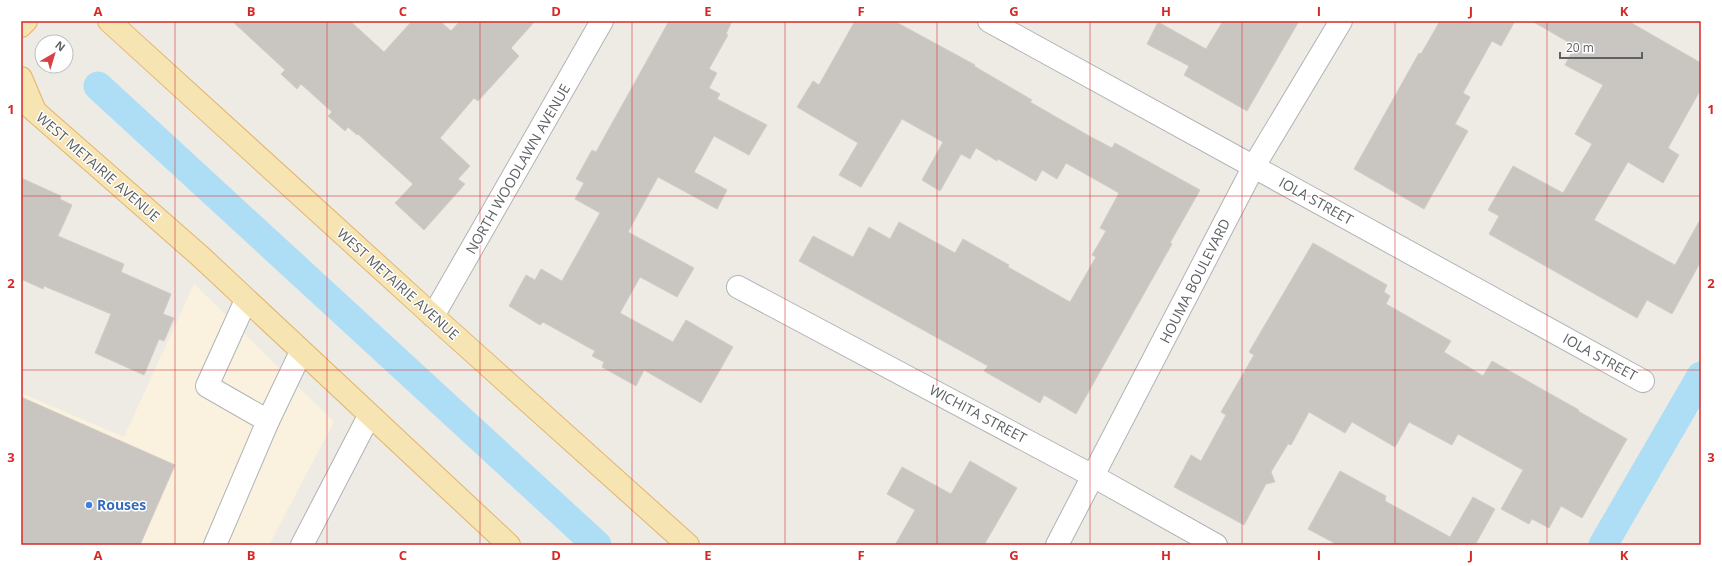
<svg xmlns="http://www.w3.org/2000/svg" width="1722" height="566" viewBox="0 0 1722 566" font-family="'Open Sans',sans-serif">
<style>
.commercial{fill:#faf1de}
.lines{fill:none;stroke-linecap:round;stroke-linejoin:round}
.canal{stroke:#aedef5;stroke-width:29}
.building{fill:#c9c6c2;stroke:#d2ccc4}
.minor-casing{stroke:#b0b3b6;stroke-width:24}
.major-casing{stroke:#e2b46a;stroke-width:24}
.minor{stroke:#fff;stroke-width:22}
.major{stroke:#f6e4b2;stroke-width:22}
.grid{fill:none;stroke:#d62828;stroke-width:1;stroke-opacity:0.55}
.shop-dot{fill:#3f7fe0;stroke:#fff;stroke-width:1.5}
.labels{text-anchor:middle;stroke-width:3;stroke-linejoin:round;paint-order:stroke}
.street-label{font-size:14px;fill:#5d6164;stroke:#fff}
.shop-label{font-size:14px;font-weight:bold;fill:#366cbe;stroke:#fff;text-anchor:start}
.neatline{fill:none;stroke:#d62828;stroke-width:1.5}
.grid-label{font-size:13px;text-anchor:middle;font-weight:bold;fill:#d62828}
</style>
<rect width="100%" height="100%" fill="#eeebe5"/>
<polygon class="commercial" points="194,284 334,422 269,545 21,545 21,393 124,437"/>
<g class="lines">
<g class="canal">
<polyline points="98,86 597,545"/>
<polyline points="1603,545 1701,376"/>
</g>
</g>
<g class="building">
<polygon points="232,21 350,21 384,52 412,21 440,21 451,31 460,21 535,21 511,48 519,56 478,101 474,98 440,138 470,166 458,179 465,184 424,230 395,203 413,184 358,134 357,135 348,127 345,131 328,116 332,112 301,84 297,89 281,74 285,70"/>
<polygon points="669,21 732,21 726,34 728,35 709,69 717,73 709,88 720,94 717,99 767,125 749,155 714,136 694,172 727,190 717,209 658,177 628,232 694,268 677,297 640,277 620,313 673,342 686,320 733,347 701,403 644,370 636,386 602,367 604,362 592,356 595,351 543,322 540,325 509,306 526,275 535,280 541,269 562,281 600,213 575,199 584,183 576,179 592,150 596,152"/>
<polygon points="855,21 894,21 975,65 974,66 1032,100 1030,102 1091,137 1112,148 1115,143 1200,190 1170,243 1172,244 1076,414 1044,395 1040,403 984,371 988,366 799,261 813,236 853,257 869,227 890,239 899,222 955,253 963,239 1009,265 1008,267 1070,302 1096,257 1092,255 1106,231 1100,228 1119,193 1066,163 1057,179 1042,170 1036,181 998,159 997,161 976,148 970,159 961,154 940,191 922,180 943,142 902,119 861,187 839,175 858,143 797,107 813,81 819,85"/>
<polygon points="1223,21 1299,21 1247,111 1184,75 1189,66 1147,44 1158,22 1206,49"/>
<polygon points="1440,21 1515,21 1501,46 1492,41 1463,93 1470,97 1455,124 1468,131 1424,209 1354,169 1419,53 1421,54"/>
<polygon points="1532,21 1628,21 1701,63 1701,89 1668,148 1679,155 1663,183 1628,162 1594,220 1675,265 1701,218 1701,261 1672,314 1647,300 1637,318 1489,234 1499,216 1488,210 1513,166 1563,193 1592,144 1575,134 1603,85 1565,65 1575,46"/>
<polygon points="21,178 61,196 60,199 72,205 58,236 124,264 121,272 171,294 163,314 174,318 164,341 159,339 144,375 95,353 111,314 44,286 43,289 21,279"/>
<polygon points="1313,243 1387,285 1384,292 1390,296 1386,304 1451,341 1444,352 1483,376 1492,361 1579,410 1578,411 1627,439 1582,518 1561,506 1549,528 1532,519 1529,524 1501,509 1523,470 1458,434 1452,445 1409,422 1395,447 1352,422 1345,433 1309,412 1291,445 1288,444 1271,472 1275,482 1266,484 1244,525 1174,487 1191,455 1201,461 1226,415 1221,412 1254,355 1249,352"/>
<polygon points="21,397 175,465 140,545 21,545"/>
<polygon points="970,461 1017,488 984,545 895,545 915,510 887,494 902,467 951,494"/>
<polygon points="1340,471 1386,496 1385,501 1450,537 1473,497 1495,509 1475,545 1338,545 1308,529"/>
</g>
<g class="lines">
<defs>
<g id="minor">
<polyline points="989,21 1643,381"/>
<polyline points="738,287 1093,476 1216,545"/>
<polyline points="246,300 207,386 268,421 301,352"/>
<polyline points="433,316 602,21"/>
<polyline points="215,545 268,421"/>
<polyline points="302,545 369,416"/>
<polyline points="1057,545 1254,166 1341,21"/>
</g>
<g id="major">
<polyline points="109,21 433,316 688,545"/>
<polyline points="21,26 26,21"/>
<polyline points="21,78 35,111"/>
<polyline points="21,99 200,256 509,545"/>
</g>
</defs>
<use href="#minor" class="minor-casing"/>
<use href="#major" class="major-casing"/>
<use href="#minor" class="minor"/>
<use href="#major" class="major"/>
</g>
<path class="grid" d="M 175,21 L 175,545M 327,21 L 327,545M 480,21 L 480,545M 632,21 L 632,545M 785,21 L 785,545M 937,21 L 937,545M 1090,21 L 1090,545M 1242,21 L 1242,545M 1395,21 L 1395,545M 1547,21 L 1547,545M 21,196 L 1701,196M 21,370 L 1701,370"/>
<circle class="shop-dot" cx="89" cy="505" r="4"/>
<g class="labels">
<g class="street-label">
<text transform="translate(98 167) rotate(41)" y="5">WEST METAIRIE AVENUE</text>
<text transform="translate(518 169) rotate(-60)" y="5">NORTH WOODLAWN AVENUE</text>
<text transform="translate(1316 201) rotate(29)" y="5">IOLA STREET</text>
<text transform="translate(1195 281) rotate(-63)" y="5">HOUMA BOULEVARD</text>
<text transform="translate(398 284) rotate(42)" y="5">WEST METAIRIE AVENUE</text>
<text transform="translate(1600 357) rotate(29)" y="5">IOLA STREET</text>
<text transform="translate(978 414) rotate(28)" y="5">WICHITA STREET</text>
</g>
<g class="shop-label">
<text x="97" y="510">Rouses</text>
</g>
</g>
<rect width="1722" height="566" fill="none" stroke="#ffffff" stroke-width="44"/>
<g transform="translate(54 54) rotate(38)"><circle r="19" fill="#ffffff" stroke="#bec0c1"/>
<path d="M0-3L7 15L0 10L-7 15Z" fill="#d64347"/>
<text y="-6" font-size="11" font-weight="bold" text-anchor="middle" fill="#5d6164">N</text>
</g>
<path d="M1560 52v6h82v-6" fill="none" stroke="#5d6164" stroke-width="2"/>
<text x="1566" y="52" font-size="12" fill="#5d6164" stroke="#ffffff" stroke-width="3" paint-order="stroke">20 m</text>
<rect x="22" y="22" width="1678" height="522" class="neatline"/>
<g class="grid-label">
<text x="98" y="16">A</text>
<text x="251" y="16">B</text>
<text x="403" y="16">C</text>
<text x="556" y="16">D</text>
<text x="708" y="16">E</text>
<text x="861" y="16">F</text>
<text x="1014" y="16">G</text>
<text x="1166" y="16">H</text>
<text x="1319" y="16">I</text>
<text x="1471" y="16">J</text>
<text x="1624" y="16">K</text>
<text x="11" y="114">1</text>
<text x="1711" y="114">1</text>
<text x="11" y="288">2</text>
<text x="1711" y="288">2</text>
<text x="11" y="462">3</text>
<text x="1711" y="462">3</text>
<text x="98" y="560">A</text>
<text x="251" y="560">B</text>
<text x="403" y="560">C</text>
<text x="556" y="560">D</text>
<text x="708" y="560">E</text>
<text x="861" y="560">F</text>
<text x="1014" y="560">G</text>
<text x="1166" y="560">H</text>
<text x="1319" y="560">I</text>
<text x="1471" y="560">J</text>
<text x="1624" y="560">K</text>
</g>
</svg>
